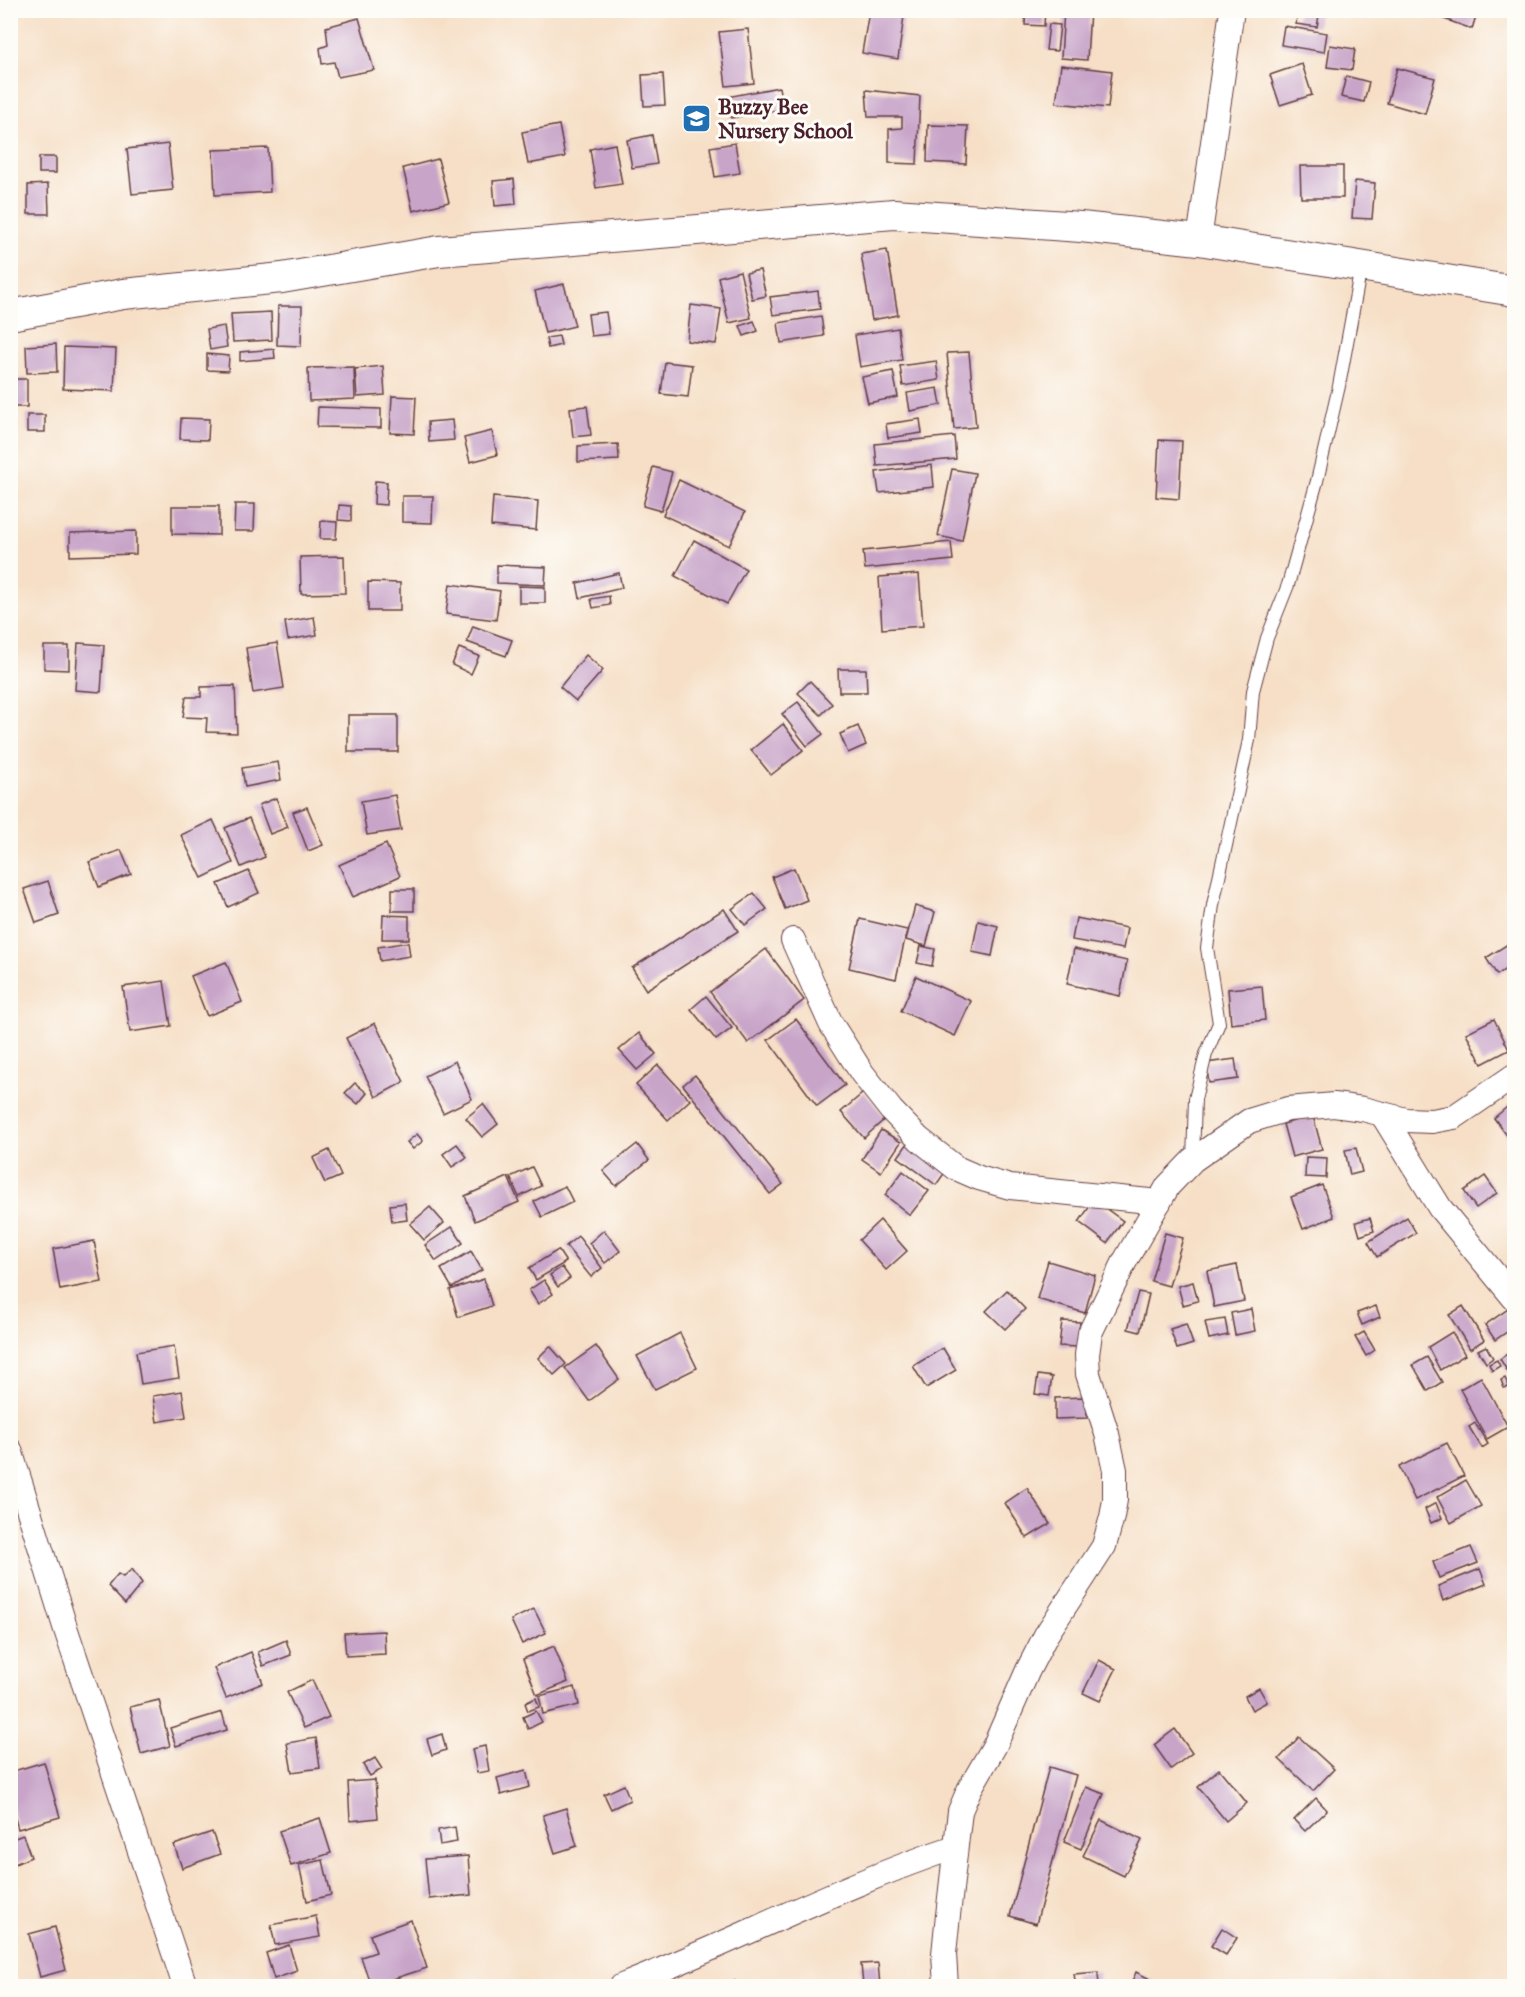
<svg xmlns="http://www.w3.org/2000/svg" width="1525" height="1997" viewBox="0 0 1525 1997" font-family="'IM FELL Great Primer',serif">
<style>
.building{fill:#c8a4c9}
.lines{fill:none;stroke-linecap:round;stroke-linejoin:round}
.service-casing{stroke:#643c42;stroke-width:14}
.minor-casing{stroke:#643c42;stroke-width:26}
.tertiary-casing{stroke:#643c42;stroke-width:32}
.service{stroke:#fff;stroke-width:12}
.minor{stroke:#fff;stroke-width:24}
.tertiary{stroke:#fff;stroke-width:30}
.labels{text-anchor:middle;stroke-width:6;stroke-linejoin:round;paint-order:stroke}
.poi-label{font-size:21px;font-weight:bold;fill:#4a1f2b;stroke:#fdfcf7;text-anchor:start}
</style>
<rect width="100%" height="100%" fill="#fdfcf7"/>
<filter id="ink" filterUnits="userSpaceOnUse"><feTurbulence type="fractalNoise" baseFrequency=".0167" numOctaves="2"/><feDisplacementMap in="SourceGraphic" scale="12" xChannelSelector="R" yChannelSelector="G"/><feConvolveMatrix kernelMatrix="1 2 1 2 8 2 1 2 1" color-interpolation-filters="sRGB"/></filter>
<filter id="wash" filterUnits="userSpaceOnUse"><feTurbulence type="fractalNoise" baseFrequency=".008" numOctaves="4" result="noise"/><feDisplacementMap in="SourceGraphic" scale="24" xChannelSelector="R" yChannelSelector="G"/><feGaussianBlur stdDeviation="1.35" result="paint"/><feColorMatrix in="noise" values="0 0 0 0 0 0 0 0 0 0 0 0 0 0 0 0 0 1.4 0 .05"/><feComposite in="paint" operator="in"/></filter>
<g filter="url(#wash)">
<rect width="100%" height="100%" fill="#f6dfc6"/>
<g id="blocks">
<g class="building">
<polygon points="1026,10 1045,10 1044,26 1025,25"/>
<polygon points="1064,10 1090,10 1087,60 1061,58"/>
<polygon points="1298,10 1320,10 1317,27 1296,24"/>
<polygon points="1419,10 1478,10 1472,29"/>
<polygon points="1486,10 1504,10 1503,16"/>
<polygon points="869,11 904,16 898,59 862,53"/>
<polygon points="359,18 374,70 338,77 334,62 322,64 320,48 328,45 326,27"/>
<polygon points="1049,24 1060,25 1057,51 1046,50"/>
<polygon points="1284,26 1327,33 1324,52 1281,45"/>
<polygon points="748,29 754,83 726,86 719,32"/>
<polygon points="1330,45 1355,49 1352,70 1327,67"/>
<polygon points="1302,64 1312,95 1280,105 1270,75"/>
<polygon points="1061,65 1112,71 1108,108 1056,103"/>
<polygon points="1397,68 1435,78 1425,114 1387,103"/>
<polygon points="663,74 665,105 644,106 642,75"/>
<polygon points="1346,76 1369,82 1364,102 1341,97"/>
<polygon points="779,87 783,109 731,118 727,97"/>
<polygon points="866,90 920,96 917,164 889,163 889,129 902,128 902,117 868,117"/>
<polygon points="559,125 565,157 528,164 522,132"/>
<polygon points="928,125 968,126 966,164 927,162"/>
<polygon points="652,135 657,164 632,168 627,140"/>
<polygon points="735,143 740,173 715,177 710,147"/>
<polygon points="168,144 173,190 132,194 127,149"/>
<polygon points="615,144 622,184 596,188 590,149"/>
<polygon points="268,148 270,192 215,195 213,150"/>
<rect x="39" y="157" width="17" height="16"/>
<polygon points="438,159 449,202 413,211 403,168"/>
<polygon points="1300,166 1343,166 1343,198 1301,198"/>
<rect x="10" y="177" width="5" height="17"/>
<polygon points="514,179 516,204 495,206 493,181"/>
<polygon points="1355,181 1375,183 1372,219 1352,218"/>
<polygon points="48,184 49,214 28,214 28,185"/>
<polygon points="887,250 898,315 872,320 861,254"/>
<polygon points="760,270 766,296 752,299 746,273"/>
<polygon points="740,271 751,318 729,323 718,277"/>
<polygon points="564,284 575,326 545,333 535,291"/>
<polygon points="818,291 820,309 773,315 770,297"/>
<polygon points="691,305 721,309 716,344 687,341"/>
<polygon points="278,306 302,306 301,346 277,345"/>
<polygon points="271,312 272,340 233,342 231,314"/>
<polygon points="606,312 609,334 591,336 588,314"/>
<polygon points="821,316 824,336 781,343 778,323"/>
<polygon points="754,321 758,331 744,336 740,326"/>
<polygon points="224,326 227,347 210,350 207,329"/>
<polygon points="898,328 902,360 860,367 855,335"/>
<polygon points="559,336 561,345 548,348 546,338"/>
<polygon points="56,344 57,372 27,373 26,346"/>
<polygon points="64,347 116,349 114,391 63,389"/>
<polygon points="274,349 275,358 240,361 240,352"/>
<polygon points="969,352 976,427 954,429 947,353"/>
<polygon points="207,354 229,356 228,371 207,370"/>
<polygon points="936,361 939,380 903,386 900,366"/>
<polygon points="665,362 692,365 688,397 661,394"/>
<polygon points="383,366 385,395 357,397 355,369"/>
<polygon points="354,367 355,399 309,401 308,368"/>
<polygon points="893,371 898,397 868,403 862,377"/>
<rect x="10" y="379" width="17" height="28"/>
<polygon points="938,388 941,405 910,411 907,393"/>
<polygon points="392,396 416,397 414,434 390,433"/>
<polygon points="587,406 591,435 573,437 570,408"/>
<polygon points="318,407 381,409 381,428 317,427"/>
<rect x="27" y="415" width="18" height="17"/>
<polygon points="181,418 209,419 208,440 180,439"/>
<polygon points="920,419 922,433 888,438 886,424"/>
<polygon points="452,420 454,440 429,442 428,422"/>
<polygon points="492,431 497,455 470,462 464,438"/>
<polygon points="954,436 956,459 877,466 875,444"/>
<polygon points="1159,440 1182,441 1179,499 1156,497"/>
<polygon points="618,444 619,460 578,462 578,446"/>
<polygon points="932,465 934,487 879,493 876,472"/>
<polygon points="653,467 672,472 661,511 643,506"/>
<polygon points="952,469 975,473 962,541 938,536"/>
<polygon points="679,480 745,512 729,546 663,515"/>
<polygon points="375,481 387,482 386,505 374,504"/>
<polygon points="402,496 433,496 432,523 402,522"/>
<polygon points="493,497 538,501 536,530 491,526"/>
<polygon points="235,504 255,504 254,531 234,531"/>
<polygon points="339,505 351,506 351,521 338,520"/>
<polygon points="172,506 219,506 219,535 172,534"/>
<polygon points="321,521 337,522 336,539 320,539"/>
<polygon points="136,531 136,554 70,556 70,533"/>
<polygon points="694,540 746,569 727,604 675,576"/>
<polygon points="951,542 953,560 865,569 863,551"/>
<polygon points="344,556 345,593 301,594 300,557"/>
<polygon points="497,565 546,567 545,585 497,583"/>
<polygon points="619,573 622,588 580,598 577,583"/>
<polygon points="919,574 923,626 882,629 879,577"/>
<polygon points="368,582 400,583 400,611 368,611"/>
<polygon points="450,584 500,591 496,620 446,614"/>
<polygon points="519,586 545,587 545,603 519,603"/>
<polygon points="609,596 610,605 593,608 591,599"/>
<polygon points="314,617 317,635 288,640 285,622"/>
<polygon points="473,626 512,640 506,656 467,642"/>
<polygon points="78,643 104,645 101,692 75,690"/>
<polygon points="277,643 284,688 253,693 246,648"/>
<polygon points="44,646 69,646 69,670 44,669"/>
<polygon points="459,648 479,656 471,674 452,665"/>
<polygon points="586,655 603,670 576,701 560,687"/>
<polygon points="838,669 866,669 867,692 839,692"/>
<polygon points="810,681 832,704 821,715 798,693"/>
<polygon points="235,686 237,733 206,732 207,718 183,717 186,697 201,697 201,687"/>
<polygon points="798,702 823,734 807,746 782,714"/>
<rect x="348" y="715" width="50" height="37"/>
<polygon points="783,724 803,750 771,775 751,750"/>
<polygon points="858,726 866,745 848,753 840,734"/>
<polygon points="278,762 281,780 245,787 242,768"/>
<polygon points="395,795 401,830 367,835 361,801"/>
<polygon points="276,798 288,827 270,834 259,805"/>
<polygon points="307,807 323,845 308,851 293,812"/>
<polygon points="249,818 265,857 241,867 225,828"/>
<polygon points="213,820 233,863 202,878 181,835"/>
<polygon points="386,844 400,876 353,897 339,865"/>
<polygon points="121,850 131,874 99,887 89,862"/>
<polygon points="794,868 807,900 785,909 772,877"/>
<polygon points="249,871 259,893 228,907 218,884"/>
<polygon points="48,881 59,915 36,923 24,889"/>
<rect x="392" y="889" width="22" height="22"/>
<polygon points="754,893 767,909 745,925 732,909"/>
<polygon points="915,906 935,912 926,946 906,940"/>
<polygon points="724,909 738,931 646,990 632,968"/>
<polygon points="383,915 409,916 409,939 382,939"/>
<polygon points="1076,918 1127,928 1123,949 1072,940"/>
<polygon points="860,919 907,930 896,979 849,968"/>
<polygon points="978,921 998,926 992,956 972,952"/>
<polygon points="1514,940 1514,963 1497,975 1486,958"/>
<polygon points="408,942 410,956 380,961 378,947"/>
<polygon points="921,946 935,949 932,966 917,963"/>
<polygon points="766,949 804,1000 748,1043 710,992"/>
<polygon points="1074,949 1127,961 1120,996 1067,984"/>
<polygon points="226,962 242,1002 207,1016 191,976"/>
<polygon points="916,976 971,1001 955,1036 901,1011"/>
<polygon points="164,981 171,1026 130,1032 123,987"/>
<polygon points="1262,986 1265,1020 1231,1024 1228,989"/>
<polygon points="706,996 732,1028 716,1040 691,1009"/>
<polygon points="796,1019 845,1085 817,1106 768,1040"/>
<polygon points="1494,1019 1509,1050 1482,1064 1466,1033"/>
<polygon points="375,1023 404,1082 376,1097 346,1038"/>
<polygon points="639,1033 656,1054 637,1070 619,1050"/>
<polygon points="1235,1059 1238,1079 1209,1083 1206,1063"/>
<polygon points="455,1061 472,1099 443,1113 425,1076"/>
<polygon points="658,1065 690,1100 668,1120 636,1085"/>
<polygon points="695,1075 783,1184 770,1194 683,1085"/>
<polygon points="355,1083 367,1093 358,1104 345,1093"/>
<polygon points="864,1092 886,1118 864,1138 841,1112"/>
<polygon points="1514,1101 1514,1145 1494,1118"/>
<polygon points="483,1104 498,1124 482,1137 466,1118"/>
<polygon points="1313,1116 1322,1149 1292,1157 1283,1124"/>
<polygon points="881,1130 901,1142 881,1172 862,1159"/>
<polygon points="417,1134 423,1141 413,1149 407,1142"/>
<polygon points="910,1140 948,1168 936,1185 898,1157"/>
<polygon points="457,1144 467,1157 452,1167 443,1154"/>
<polygon points="637,1144 649,1160 616,1186 603,1171"/>
<polygon points="1356,1148 1362,1172 1350,1175 1345,1150"/>
<polygon points="329,1150 341,1176 325,1183 313,1158"/>
<polygon points="1306,1157 1327,1158 1326,1178 1305,1177"/>
<polygon points="532,1167 541,1186 519,1197 510,1177"/>
<polygon points="903,1171 929,1191 910,1215 885,1195"/>
<polygon points="1485,1176 1497,1193 1476,1208 1464,1191"/>
<polygon points="508,1177 519,1202 475,1221 465,1196"/>
<polygon points="1322,1185 1334,1217 1303,1229 1291,1197"/>
<polygon points="565,1186 573,1202 542,1217 534,1201"/>
<polygon points="1094,1200 1123,1221 1107,1243 1079,1222"/>
<polygon points="405,1203 407,1220 392,1222 390,1205"/>
<polygon points="430,1207 444,1223 424,1240 410,1224"/>
<polygon points="1407,1217 1416,1233 1377,1257 1368,1242"/>
<polygon points="1370,1218 1374,1231 1360,1236 1356,1222"/>
<polygon points="880,1220 907,1251 886,1270 859,1240"/>
<polygon points="452,1227 463,1243 436,1261 425,1245"/>
<polygon points="604,1230 620,1251 605,1263 589,1243"/>
<polygon points="1165,1233 1183,1238 1169,1286 1151,1281"/>
<polygon points="578,1236 602,1268 591,1277 566,1246"/>
<polygon points="94,1241 102,1282 60,1290 53,1249"/>
<polygon points="558,1250 566,1262 536,1280 529,1268"/>
<polygon points="471,1251 482,1270 452,1288 441,1269"/>
<polygon points="1048,1261 1095,1275 1085,1313 1037,1299"/>
<polygon points="1237,1265 1244,1301 1214,1307 1207,1271"/>
<polygon points="562,1267 570,1278 558,1287 550,1275"/>
<polygon points="484,1279 492,1306 458,1317 450,1290"/>
<polygon points="544,1280 553,1294 538,1304 529,1290"/>
<polygon points="1193,1282 1198,1301 1183,1305 1178,1286"/>
<polygon points="1007,1290 1025,1309 1005,1329 986,1311"/>
<polygon points="1138,1292 1149,1294 1140,1332 1128,1329"/>
<polygon points="1514,1305 1514,1327 1495,1340 1485,1325"/>
<polygon points="1376,1306 1380,1317 1362,1325 1357,1313"/>
<polygon points="1463,1306 1484,1340 1470,1349 1449,1315"/>
<polygon points="1251,1309 1255,1331 1235,1335 1231,1313"/>
<polygon points="1225,1319 1228,1335 1209,1339 1205,1322"/>
<polygon points="1062,1321 1080,1322 1077,1347 1059,1346"/>
<polygon points="1186,1324 1193,1344 1177,1349 1170,1329"/>
<polygon points="1364,1332 1375,1350 1366,1356 1355,1337"/>
<polygon points="1452,1332 1465,1355 1440,1370 1428,1347"/>
<polygon points="680,1333 697,1368 655,1389 637,1356"/>
<polygon points="174,1346 179,1378 141,1384 136,1352"/>
<polygon points="550,1346 566,1364 554,1375 538,1358"/>
<polygon points="596,1346 619,1379 589,1401 565,1368"/>
<polygon points="1486,1346 1493,1358 1486,1363 1478,1350"/>
<polygon points="943,1348 956,1370 926,1388 913,1366"/>
<polygon points="1514,1349 1514,1367 1508,1372 1500,1359"/>
<polygon points="1427,1357 1442,1382 1428,1391 1413,1365"/>
<polygon points="1497,1360 1500,1366 1492,1371 1489,1364"/>
<polygon points="1038,1375 1052,1377 1049,1396 1035,1394"/>
<polygon points="1481,1377 1508,1427 1487,1439 1460,1389"/>
<polygon points="1505,1378 1509,1387 1504,1388 1501,1380"/>
<polygon points="182,1391 186,1417 157,1422 153,1396"/>
<polygon points="1087,1397 1087,1418 1055,1419 1055,1398"/>
<polygon points="1475,1423 1488,1444 1482,1448 1469,1427"/>
<polygon points="1447,1443 1464,1476 1415,1500 1399,1467"/>
<polygon points="1466,1480 1481,1506 1451,1523 1437,1497"/>
<polygon points="1027,1488 1050,1524 1027,1538 1005,1503"/>
<polygon points="1436,1503 1442,1518 1431,1523 1425,1509"/>
<polygon points="1471,1547 1478,1563 1439,1578 1433,1562"/>
<polygon points="132,1569 142,1583 125,1604 108,1586 118,1574 123,1577"/>
<polygon points="1480,1569 1486,1584 1443,1601 1438,1586"/>
<polygon points="534,1609 546,1633 522,1644 511,1620"/>
<polygon points="384,1631 385,1654 346,1656 344,1633"/>
<polygon points="286,1640 291,1655 263,1666 258,1652"/>
<polygon points="554,1646 568,1682 537,1695 523,1659"/>
<polygon points="251,1652 263,1683 226,1698 214,1668"/>
<polygon points="1099,1660 1116,1669 1100,1701 1083,1693"/>
<polygon points="312,1680 329,1717 304,1728 287,1692"/>
<polygon points="575,1687 579,1705 543,1714 539,1696"/>
<polygon points="1259,1688 1267,1702 1252,1710 1245,1696"/>
<polygon points="536,1698 539,1707 528,1711 525,1703"/>
<polygon points="159,1700 170,1746 141,1754 130,1707"/>
<polygon points="536,1711 542,1722 528,1729 523,1717"/>
<polygon points="222,1712 227,1730 176,1746 170,1728"/>
<polygon points="1175,1729 1192,1753 1171,1769 1154,1745"/>
<polygon points="442,1734 446,1750 432,1755 427,1739"/>
<polygon points="1299,1737 1334,1769 1313,1791 1279,1759"/>
<polygon points="316,1738 320,1768 292,1772 287,1743"/>
<polygon points="485,1746 489,1771 477,1773 472,1749"/>
<polygon points="375,1758 382,1769 370,1776 363,1765"/>
<polygon points="44,1762 60,1817 18,1829 10,1801 10,1772"/>
<polygon points="1049,1767 1076,1775 1036,1924 1010,1916"/>
<polygon points="1219,1769 1247,1803 1226,1821 1198,1787"/>
<polygon points="526,1770 530,1787 501,1795 497,1778"/>
<polygon points="375,1780 378,1818 350,1821 348,1782"/>
<polygon points="624,1785 630,1800 611,1809 604,1794"/>
<polygon points="1086,1787 1104,1794 1081,1849 1064,1842"/>
<polygon points="1316,1798 1327,1810 1305,1831 1294,1820"/>
<polygon points="566,1808 577,1846 555,1853 543,1815"/>
<polygon points="320,1818 331,1853 291,1866 279,1831"/>
<polygon points="1101,1820 1142,1840 1124,1876 1083,1856"/>
<polygon points="455,1827 457,1842 440,1845 438,1830"/>
<polygon points="212,1832 220,1854 182,1868 174,1845"/>
<polygon points="23,1835 31,1857 15,1864 10,1853 10,1840"/>
<polygon points="468,1856 471,1895 429,1899 425,1859"/>
<polygon points="323,1860 331,1895 307,1901 299,1865"/>
<polygon points="316,1916 320,1937 275,1945 271,1925"/>
<polygon points="411,1920 427,1968 371,1986 361,1957 376,1952 370,1935"/>
<polygon points="55,1927 66,1970 40,1977 29,1934"/>
<polygon points="1222,1928 1237,1938 1226,1955 1211,1946"/>
<polygon points="289,1945 297,1971 274,1979 266,1953"/>
<polygon points="878,1963 880,1986 863,1986 861,1964"/>
<polygon points="1098,1972 1099,1986 1076,1986 1074,1974"/>
<polygon points="1136,1972 1154,1981 1151,1986 1141,1986 1132,1982"/>
<polygon points="735,1981 737,1986 719,1986"/>
</g>
</g>
</g>
<g filter="url(#ink)">
<use href="#blocks" fill-opacity="0" stroke="#643c42" stroke-width="1.5"/>
<g class="lines">
<defs>
<polyline id="service" points="1193,1160 1195,1099 1206,1054 1219,1023 1207,948 1213,905 1249,740 1253,691 1267,638 1288,585 1317,481 1339,386 1361,267"/>
<g id="minor">
<polyline points="1199,240 1232,10"/>
<polyline points="793,940 831,1024 862,1073 891,1110 919,1139 956,1168 979,1178 1010,1187 1159,1202"/>
<polyline points="1382,1114 1440,1208 1514,1298"/>
<polyline points="10,1450 66,1630 185,1986"/>
<path d="M 622,1986 C 734,1942 841,1885 955,1847"/>
<polyline points="946,1986 944,1954 947,1924 960,1811 969,1790 995,1745 1028,1670 1046,1635 1104,1546 1112,1517 1115,1500 1115,1470 1107,1434 1088,1374 1087,1355 1090,1333 1125,1261 1168,1186 1193,1160 1249,1121 1288,1109 1334,1105 1363,1109 1406,1120 1432,1121 1454,1117 1514,1076"/>
</g>
<polyline id="tertiary" points="10,315 123,294 282,278 439,251 894,214 1081,227 1199,240 1514,291"/>
</defs>
<use href="#service" class="service-casing"/>
<use href="#minor" class="minor-casing"/>
<use href="#tertiary" class="tertiary-casing"/>
<use href="#service" class="service"/>
<use href="#minor" class="minor"/>
<use href="#tertiary" class="tertiary"/>
</g>
</g>
<defs>
<symbol id="school-square" viewBox="-11 -11 22 22"><rect x="-9" y="-9" width="18" height="18" rx="4" fill="#1f6fb2" stroke="#fdfcf7"/><path d="M0-5L7-2L0 1L-7-2ZM-4 1L0 2.5L4 1V4Q0 6-4 4Z" fill="#fff"/></symbol>
</defs>
<g fill-rule="evenodd">
<use href="#school-square" x="680" y="102" width="33" height="33"/>
</g>
<g class="labels">
<g class="poi-label">
<text x="718" y="114">Buzzy Bee<tspan x="718" dy="24">Nursery School</tspan></text>
</g>
</g>
<rect width="1525" height="1997" fill="none" stroke="#fdfcf7" stroke-width="36"/>
</svg>
